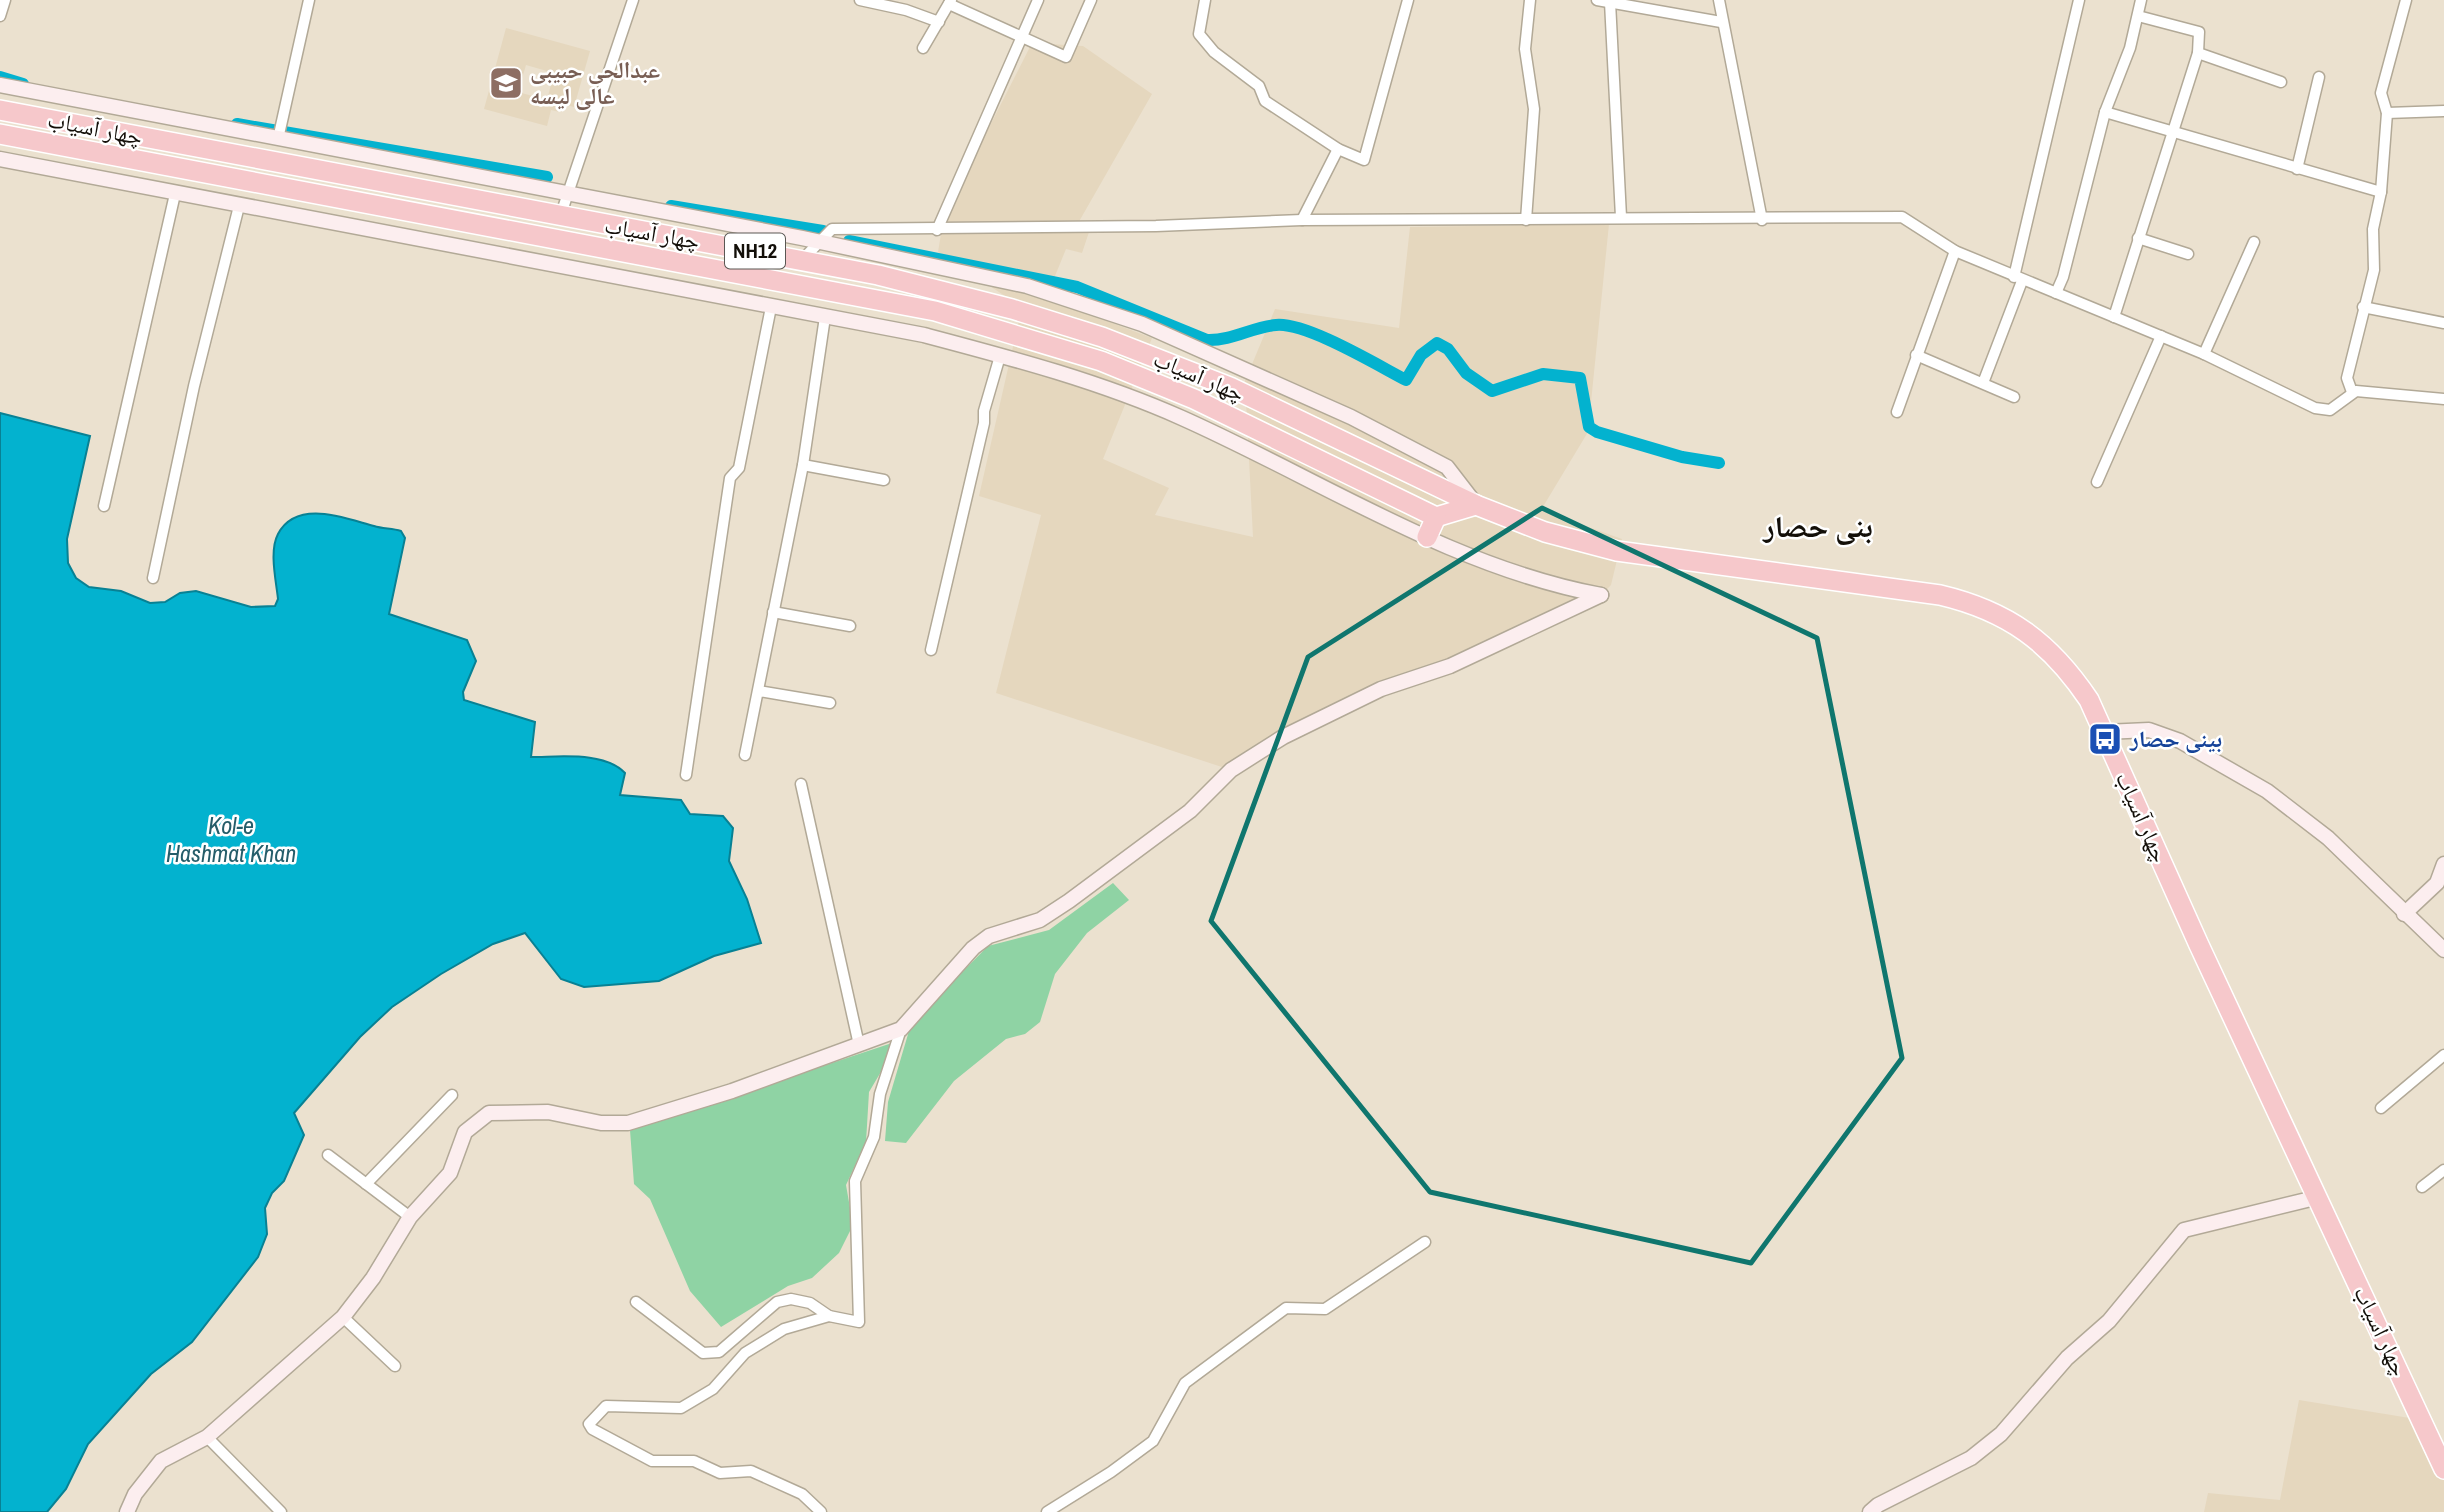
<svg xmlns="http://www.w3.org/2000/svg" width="2444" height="1512" viewBox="0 0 2444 1512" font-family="'Archivo Narrow','Noto Naskh Arabic',sans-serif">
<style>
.built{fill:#e5d7be;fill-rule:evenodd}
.green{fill:#8fd3a4}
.water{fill:#03b2cf;stroke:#088194;stroke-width:2}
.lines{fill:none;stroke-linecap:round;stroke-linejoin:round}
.canal{stroke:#03b2cf;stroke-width:12}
.street-casing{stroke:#b2a997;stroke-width:13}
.secondary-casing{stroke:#b2a997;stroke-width:17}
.highway-casing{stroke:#fff;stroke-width:22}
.street{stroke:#fff;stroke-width:10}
.secondary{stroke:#fceeef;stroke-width:14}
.highway{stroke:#f6c8cb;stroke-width:19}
.marked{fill:none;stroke:#0f766e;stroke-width:5;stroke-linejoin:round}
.labels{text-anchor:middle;stroke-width:5;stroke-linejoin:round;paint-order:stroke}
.shield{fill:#fff;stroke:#5a5753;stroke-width:2}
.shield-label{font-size:21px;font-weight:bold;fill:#130f09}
.education-label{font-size:23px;font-weight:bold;fill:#785e54;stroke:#fff;text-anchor:start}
.street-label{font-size:23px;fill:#130f09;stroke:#fff}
.transit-label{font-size:23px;font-weight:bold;fill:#164399;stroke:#fff;text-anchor:start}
.water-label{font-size:24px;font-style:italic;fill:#255d6a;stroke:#fff}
.district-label{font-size:30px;font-weight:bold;fill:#130f09;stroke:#fff}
</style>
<rect width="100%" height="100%" fill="#ebe1cf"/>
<g class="built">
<path d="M 506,28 L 590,51 L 574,107 L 563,104 L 560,112 L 551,110 L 547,126 L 484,109 ZM 526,65 L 554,73 L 547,100 L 518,92 Z"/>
<polygon points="1032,43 1083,46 1152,94 1077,225 1089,232 1082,253 1066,249 1046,298 1152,338 1103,459 1169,488 1155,515 1253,537 1245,381 1275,309 1399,328 1410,227 1609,224 1588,432 1541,510 1622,539 1611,585 1601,595 1381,689 1231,770 996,693 1041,515 979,496 1022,307 938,252 944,216"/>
<polygon points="2299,1400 2422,1420 2444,1469 2444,1512 2204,1512 2208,1493 2280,1500"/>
</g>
<g class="green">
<polygon points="1113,883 1129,900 1087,933 1055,974 1040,1022 1025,1034 1006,1039 954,1081 906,1143 885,1141 888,1102 911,1024 988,946 1049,930"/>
<polygon points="892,1043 885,1065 869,1092 866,1142 846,1185 853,1225 839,1253 812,1278 788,1286 721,1327 690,1291 650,1199 634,1184 630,1130"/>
</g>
<path class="water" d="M 0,413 L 90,436 L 67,539 L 68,563 L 76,578 L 89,587 L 121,591 L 150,603 L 165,602 L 180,593 L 196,591 L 251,607 L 275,606 L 278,599 C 276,580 269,551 278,534 C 297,498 347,519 374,526 C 383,529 392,528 401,531 L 405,538 L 389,614 L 467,640 L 476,661 L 463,692 L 464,700 L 535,722 L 531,757 C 560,757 604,751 625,773 L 620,795 L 681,800 L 690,814 L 723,816 L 733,828 L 729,861 L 747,899 L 761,943 L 714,956 L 659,981 L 584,987 L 561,979 L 525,933 L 493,944 L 441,974 L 392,1007 L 360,1037 L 294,1113 L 304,1135 L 284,1181 L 272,1193 L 265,1208 L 267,1234 L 258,1257 L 192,1342 L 151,1374 L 88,1444 L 66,1489 L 47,1512 L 0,1512 Z"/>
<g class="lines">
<g class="canal">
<polyline points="0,77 23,84"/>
<polyline points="237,124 547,177"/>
<polyline points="671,206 823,231"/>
<path d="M 849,241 L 1077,287 L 1207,340 C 1232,341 1252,327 1276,325 C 1306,322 1377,365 1406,380 L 1421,355 L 1437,343 L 1448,349 L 1466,373 L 1492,391 L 1543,374 L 1580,378 L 1589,427 L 1597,432 L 1682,457 L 1719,463"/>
</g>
<defs>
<g id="street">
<polyline points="860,0 906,10 939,22"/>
<polyline points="1205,0 1199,34 1214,52 1259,86 1265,101 1338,149 1364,160 1408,0"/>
<polyline points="1597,0 1721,22"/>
<polyline points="1719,0 1762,220"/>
<polyline points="1610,2 1621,217"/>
<polyline points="949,4 1066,57 1091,0"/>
<polyline points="0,16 5,0"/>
<polyline points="923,48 951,0"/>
<polyline points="2198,53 2281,82"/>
<polyline points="2105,112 2381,192"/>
<polyline points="2387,113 2444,111"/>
<polyline points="278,139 309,0"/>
<polyline points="2297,169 2319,77"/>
<polyline points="560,217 633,0"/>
<polyline points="1302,220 1338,149"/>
<polyline points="1526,220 1534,109 1525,49 1530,0"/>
<polyline points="937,230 1038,0"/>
<polyline points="2138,238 2188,254"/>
<polyline points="802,260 832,229 1156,226 1302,220 1902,217 1955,251 2204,354 2315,408 2330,410 2356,391 2444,399"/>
<polyline points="2014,277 2079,0"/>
<polyline points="2056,293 2063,277 2105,112 2130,48 2141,0"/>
<polyline points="2363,307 2444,323"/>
<polyline points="2114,317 2198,53 2199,32 2138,16"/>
<polyline points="2204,354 2254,242"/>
<polyline points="1916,355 2014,397"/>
<polyline points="1983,383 2022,281"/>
<polyline points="2352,392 2347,378 2374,270 2373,229 2381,192 2387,113 2381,93 2406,0"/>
<polyline points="1897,412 1955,251"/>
<polyline points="803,465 884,480"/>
<polyline points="2097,482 2161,336"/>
<polyline points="104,506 175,194"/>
<polyline points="153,578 194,386 239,206"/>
<polyline points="773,612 850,626"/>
<polyline points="931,650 984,423 984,411 1000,356"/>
<polyline points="759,691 830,703"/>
<polyline points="745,755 803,465 825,317"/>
<polyline points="686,775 730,478 739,468 771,307"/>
<polyline points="801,784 859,1045"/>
<polyline points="2381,1108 2444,1055"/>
<polyline points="328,1155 410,1217"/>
<polyline points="366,1184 452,1095"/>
<polyline points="2422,1187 2444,1170"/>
<polyline points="636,1302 703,1353 719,1352 777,1302 791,1299 810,1303 829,1316"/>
<polyline points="343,1317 395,1366"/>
<polyline points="207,1437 281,1512"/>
<polyline points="821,1512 802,1494 751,1471 720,1473 694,1461 652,1461 592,1429 589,1424 606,1406 681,1408 713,1389 745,1353 784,1329 829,1316 859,1322 855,1181 874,1137 880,1094 901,1029"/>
<polyline points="1047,1512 1111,1472 1153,1441 1185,1383 1286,1308 1325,1309 1425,1242"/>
</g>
<g id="secondary">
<polyline points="0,85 802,238 1027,286 1142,324 1351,417 1447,467 1474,502"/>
<path d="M 0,159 L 924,335 C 1011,358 1099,381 1182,418 C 1319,479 1451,567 1601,595"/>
<polyline points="2105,732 2149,730 2180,741 2267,791 2328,838 2444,950"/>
<polyline points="2404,914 2437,883 2444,864"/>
<polyline points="127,1512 135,1494 161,1461 207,1437 343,1317 373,1278 410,1217 450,1173 465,1132 489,1113 548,1112 601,1123 628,1123 732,1091 901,1029 973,948 989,936 1040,920 1069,901 1190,811 1231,770 1283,737 1381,689 1450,666 1601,595"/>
<polyline points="1870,1512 1878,1505 1971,1458 2001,1434 2067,1358 2109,1321 2184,1230 2319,1197"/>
</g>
<g id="highway">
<path d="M 0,110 L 878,275 L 1012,309 L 1102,337 L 1230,387 L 1476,505 L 1545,532 L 1617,551 L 1940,595 C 2008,611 2050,642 2089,700 L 2199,945 L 2444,1469"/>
<polyline points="0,134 935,311 1101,361 1194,399 1436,517 1476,505"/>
<polyline points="1427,537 1436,517"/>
</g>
</defs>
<use href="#street" class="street-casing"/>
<use href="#secondary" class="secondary-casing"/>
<use href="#highway" class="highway-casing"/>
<use href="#street" class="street"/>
<use href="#secondary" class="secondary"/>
<use href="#highway" class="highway"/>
</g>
<path class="marked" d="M 1542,508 L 1817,638 L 1902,1058 L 1751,1263 L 1430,1192 L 1211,921 L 1308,657 Z"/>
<defs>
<symbol id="school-square" viewBox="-11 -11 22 22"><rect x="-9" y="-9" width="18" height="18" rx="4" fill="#8d6e63" stroke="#fff"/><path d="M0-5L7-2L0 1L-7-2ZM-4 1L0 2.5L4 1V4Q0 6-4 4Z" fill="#fff"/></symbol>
<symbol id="bus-square" viewBox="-11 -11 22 22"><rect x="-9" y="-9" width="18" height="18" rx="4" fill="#1a4fb4" stroke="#fff"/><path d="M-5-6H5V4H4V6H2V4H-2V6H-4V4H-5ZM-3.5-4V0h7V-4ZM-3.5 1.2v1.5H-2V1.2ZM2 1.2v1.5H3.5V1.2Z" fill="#fff"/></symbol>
</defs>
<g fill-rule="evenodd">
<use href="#school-square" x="487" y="64" width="38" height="38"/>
<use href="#bus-square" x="2086" y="720" width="38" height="38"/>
</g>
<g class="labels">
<rect class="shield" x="725" y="233.5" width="60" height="35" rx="5"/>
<g class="shield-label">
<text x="755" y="258">NH12</text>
</g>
<g class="education-label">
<text x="530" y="78">عبدالحی حبیبی<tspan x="530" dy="26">عالی لیسه</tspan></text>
</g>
<g class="street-label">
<text transform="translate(95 128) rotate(11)" y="8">چهار آسیاب</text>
<text transform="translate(652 233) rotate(10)" y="8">چهار آسیاب</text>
<text transform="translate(1199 376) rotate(23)" y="8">چهار آسیاب</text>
<text transform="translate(2142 817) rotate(66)" y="8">چهار آسیاب</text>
<text transform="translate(2381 1331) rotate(65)" y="8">چهار آسیاب</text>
</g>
<g class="transit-label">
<text x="2130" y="747">بینی حصار</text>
</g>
<g class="water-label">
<text x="231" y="834">Kol-e<tspan x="231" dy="28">Hashmat Khan</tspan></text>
</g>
<g class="district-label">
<text x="1818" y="537">بنی حصار</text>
</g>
</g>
</svg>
